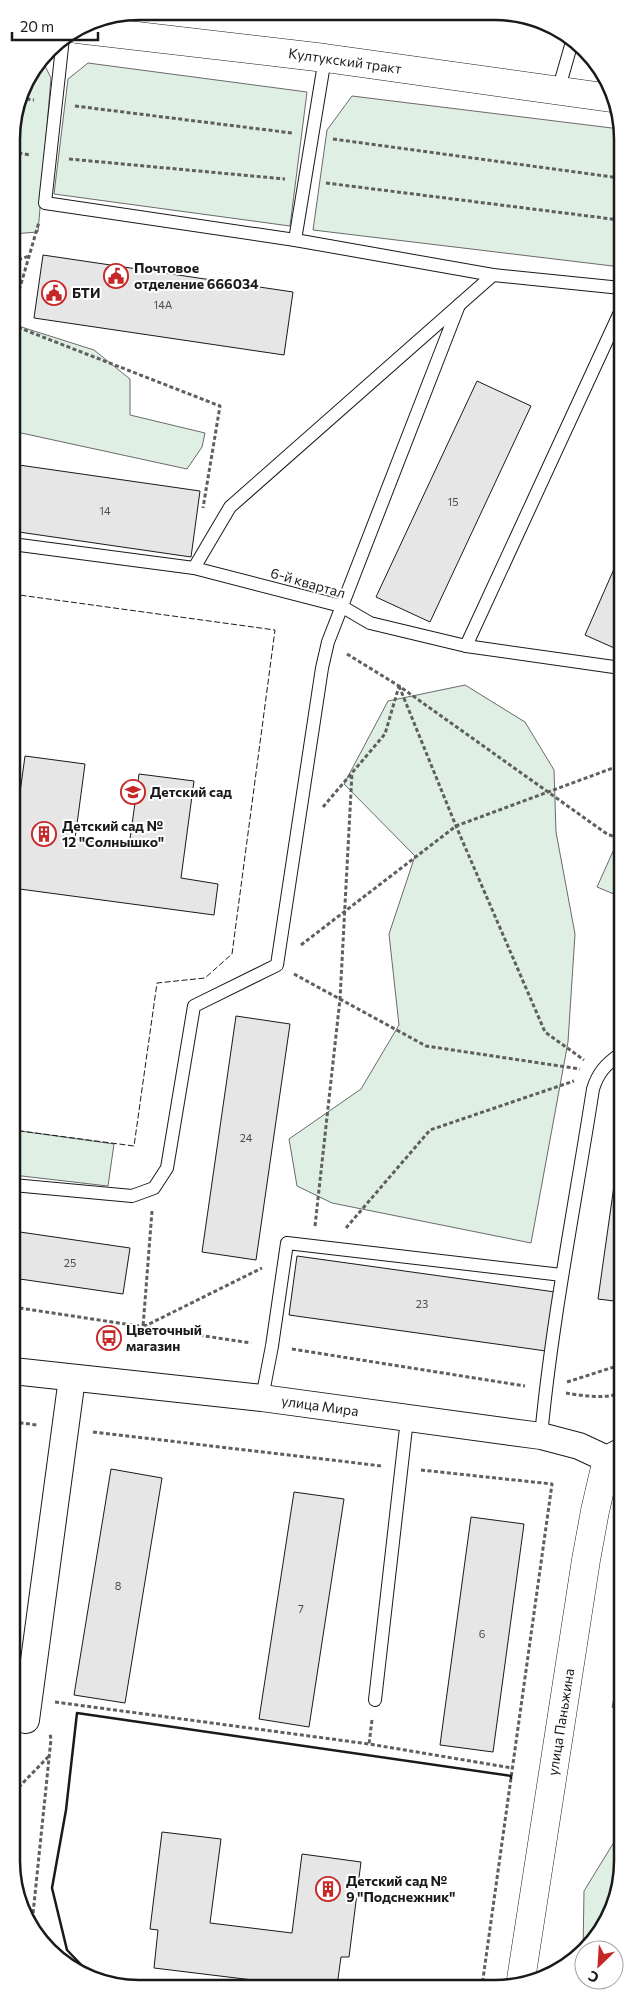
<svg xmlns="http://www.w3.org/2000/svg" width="634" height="2000" viewBox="0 0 634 2000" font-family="Commissioner,sans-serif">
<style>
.green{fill:#e0efe3;stroke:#6a6a6a}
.building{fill:#e6e6e6;stroke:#1a1a1a}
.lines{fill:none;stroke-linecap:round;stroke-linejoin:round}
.service-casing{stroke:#1a1a1a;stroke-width:14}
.minor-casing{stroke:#1a1a1a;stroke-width:28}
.tertiary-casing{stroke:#1a1a1a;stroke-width:29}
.primary-casing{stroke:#1a1a1a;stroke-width:29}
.path{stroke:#5f5f5f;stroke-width:3;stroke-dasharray:4 2.5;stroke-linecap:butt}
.service{stroke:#fff;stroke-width:12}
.minor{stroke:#fff;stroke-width:26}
.tertiary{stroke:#fff;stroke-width:28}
.primary{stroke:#fff;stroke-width:28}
.fence{stroke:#1a1a1a;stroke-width:1;stroke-dasharray:6 2.5;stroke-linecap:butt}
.wall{stroke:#1a1a1a;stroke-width:2.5}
.labels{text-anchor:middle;stroke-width:4;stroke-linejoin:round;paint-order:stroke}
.number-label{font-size:11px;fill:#4d4d4d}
.street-label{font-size:14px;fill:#1a1a1a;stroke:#fff}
.poi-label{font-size:14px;font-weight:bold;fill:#1a1a1a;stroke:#fff;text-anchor:start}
.rim{fill:none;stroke:#1a1a1a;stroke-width:2.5}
</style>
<rect width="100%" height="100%" fill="#fff"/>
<g class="green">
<polygon points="42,60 51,78 38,232 12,234 12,130 25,82"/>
<polygon points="88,63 307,92 290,226 54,194 68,79"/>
<polygon points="352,96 620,129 621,267 313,230 327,130"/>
<polygon points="12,324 94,350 130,379 130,415 205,433 202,447 187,469 12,431"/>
<polygon points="465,685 525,722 554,770 556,832 575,934 568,1042 531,1243 332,1203 297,1186 289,1139 361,1089 399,1025 389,934 415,856 344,784 388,701"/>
<polygon points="619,838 621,839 621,897 597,887"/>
<polygon points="13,1130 114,1144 108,1186 13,1175"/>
<polygon points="622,1663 622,1717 612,1707"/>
<path d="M 622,1829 C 622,1842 624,1856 622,1869 C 619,1899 605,1934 583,1952 L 584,1891 Z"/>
</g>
<g class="building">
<polygon points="43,255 293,292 284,355 34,318"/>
<polygon points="477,381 531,406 430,622 376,597"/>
<polygon points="12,464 200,491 191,557 12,531"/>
<polygon points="621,553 621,651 585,635"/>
<polygon points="25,756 85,764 75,839 129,846 139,774 194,781 181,878 218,884 214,915 12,888 12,829 15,829"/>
<polygon points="236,1016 290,1024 256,1260 202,1252"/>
<polygon points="622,1129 622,1302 598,1299"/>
<polygon points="13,1231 130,1248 123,1294 13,1278"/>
<polygon points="297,1256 555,1292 546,1351 289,1315"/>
<polygon points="111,1469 162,1478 125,1703 74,1695"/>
<polygon points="294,1492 344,1499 309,1727 259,1719"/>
<polygon points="471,1517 524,1524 493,1752 440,1745"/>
<polygon points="162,1832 221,1839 210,1923 292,1933 302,1854 361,1862 349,1957 341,1957 337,1986 302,1986 154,1968 158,1930 150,1929"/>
</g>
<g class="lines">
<defs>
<g id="service">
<polyline points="63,38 45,203 295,240 493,275 621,288"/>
<polyline points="558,91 572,42"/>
<polyline points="295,240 325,58"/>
<polyline points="12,544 194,568 341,606 370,623 466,646 621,668"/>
<polyline points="194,568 230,507 493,275"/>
<polyline points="466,646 621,310"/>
<polyline points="13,1185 132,1196 154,1188 167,1168 194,1006 277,965 322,668 328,642 459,305"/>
<polyline points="262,1398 272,1346 287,1243 562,1275"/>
<path d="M 541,1436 C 552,1320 575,1205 593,1089 C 598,1073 605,1065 619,1055 L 621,1055"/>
<polyline points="375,1700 407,1419"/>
</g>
<g id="minor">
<polyline points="13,1371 262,1398 541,1436 579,1446 607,1459 622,1451"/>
<polyline points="26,1720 72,1378"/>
</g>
<polyline id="tertiary" points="520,1986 586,1560 595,1511 607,1459"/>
<polyline id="primary" points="77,29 325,58 611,98"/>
</defs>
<use href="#service" class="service-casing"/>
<use href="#minor" class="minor-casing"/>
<use href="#tertiary" class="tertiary-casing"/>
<use href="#primary" class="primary-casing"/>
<g class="path">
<polyline points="20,98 34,100"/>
<polyline points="75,106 292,133"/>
<polyline points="333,139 620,178"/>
<polyline points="12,152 31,155"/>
<polyline points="69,159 285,179"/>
<polyline points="326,183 620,220"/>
<polyline points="12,262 29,256"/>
<polyline points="12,315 39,222"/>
<polyline points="12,325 220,406 203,508"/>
<polyline points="347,654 399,686 607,834 621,839"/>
<polyline points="399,686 456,826 545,1032 584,1060"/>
<polyline points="323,807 385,734 399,686"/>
<polyline points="301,945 456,826 621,765"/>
<polyline points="294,974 426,1046 580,1069"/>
<polyline points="152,1211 143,1327 262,1268"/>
<polyline points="315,1226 340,999 352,773"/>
<polyline points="346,1228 430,1130 574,1081"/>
<polyline points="13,1307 251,1343"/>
<polyline points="292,1349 525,1386"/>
<polyline points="567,1382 614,1367 622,1359"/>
<path d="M 566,1393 C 583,1396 605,1399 622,1393"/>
<polyline points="13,1422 37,1425"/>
<polyline points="93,1432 382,1466"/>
<polyline points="421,1470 552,1484 482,1986"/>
<polyline points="55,1702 369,1744"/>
<polyline points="372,1720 369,1744 512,1768"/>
<polyline points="14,1792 49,1756"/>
<polyline points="611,1914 622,1865"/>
<polyline points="38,1932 33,1914 51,1739 50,1734"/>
</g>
<use href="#service" class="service"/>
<use href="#minor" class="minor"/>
<use href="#tertiary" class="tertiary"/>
<use href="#primary" class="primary"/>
<polyline class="fence" points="12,594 275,630 232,954 205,978 157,983 134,1146 13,1130"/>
<polyline class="wall" points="90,1974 67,1950 52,1888 66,1810 77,1713 511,1776 511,1778"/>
</g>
<defs>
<symbol id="civic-ring" viewBox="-11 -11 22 22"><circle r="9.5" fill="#fff" stroke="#c62828" stroke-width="1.5"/><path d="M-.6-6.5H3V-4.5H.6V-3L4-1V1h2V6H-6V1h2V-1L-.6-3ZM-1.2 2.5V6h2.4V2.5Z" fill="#c62828"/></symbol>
<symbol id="school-ring" viewBox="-11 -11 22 22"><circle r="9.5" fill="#fff" stroke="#c62828" stroke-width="1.5"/><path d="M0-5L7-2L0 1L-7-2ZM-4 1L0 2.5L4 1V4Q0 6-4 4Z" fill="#c62828"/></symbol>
<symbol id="building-ring" viewBox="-11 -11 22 22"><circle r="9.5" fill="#fff" stroke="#c62828" stroke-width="1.5"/><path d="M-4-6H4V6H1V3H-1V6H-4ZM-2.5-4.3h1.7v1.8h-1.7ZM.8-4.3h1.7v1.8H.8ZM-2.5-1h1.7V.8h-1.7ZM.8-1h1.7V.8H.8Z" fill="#c62828"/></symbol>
<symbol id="bus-ring" viewBox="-11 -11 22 22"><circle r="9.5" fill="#fff" stroke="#c62828" stroke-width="1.5"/><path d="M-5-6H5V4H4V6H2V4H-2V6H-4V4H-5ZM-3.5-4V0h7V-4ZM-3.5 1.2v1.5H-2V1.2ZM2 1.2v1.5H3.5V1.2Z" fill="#c62828"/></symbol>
</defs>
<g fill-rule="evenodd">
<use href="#civic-ring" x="102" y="262" width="28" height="28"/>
<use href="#civic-ring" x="40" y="279" width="28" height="28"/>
<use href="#school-ring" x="119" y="778" width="28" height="28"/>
<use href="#building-ring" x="30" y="820" width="28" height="28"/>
<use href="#bus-ring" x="95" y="1324" width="28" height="28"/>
<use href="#building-ring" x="314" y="1875" width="28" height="28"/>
</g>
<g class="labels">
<g class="number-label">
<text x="163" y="309">14А</text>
<text x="453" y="506">15</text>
<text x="105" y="515">14</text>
<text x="246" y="1142">24</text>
<text x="70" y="1267">25</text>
<text x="422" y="1308">23</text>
<text x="118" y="1590">8</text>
<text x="301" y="1613">7</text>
<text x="482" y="1638">6</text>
</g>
<g class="street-label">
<text transform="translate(345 61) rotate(8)" y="5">Култукский тракт</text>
<text transform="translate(308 583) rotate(16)" y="5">6-й квартал</text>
<text transform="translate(320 1406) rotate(8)" y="5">улица Мира</text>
<text transform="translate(561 1722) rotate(-81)" y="5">улица Паньжина</text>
</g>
<g class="poi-label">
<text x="134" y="273">Почтовое<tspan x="134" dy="16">отделение 666034</tspan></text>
<text x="72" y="298">БТИ</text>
<text x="150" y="797">Детский сад</text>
<text x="62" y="831">Детский сад №<tspan x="62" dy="16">12 "Солнышко"</tspan></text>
<text x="126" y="1335">Цветочный<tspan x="126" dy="16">магазин</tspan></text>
<text x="346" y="1886">Детский сад №<tspan x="346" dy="16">9 "Подснежник"</tspan></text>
</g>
</g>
<path d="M0 0H634V2000H0ZM139 20H495A119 119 0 0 1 614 139V1861A119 119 0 0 1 495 1980H139A119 119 0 0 1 20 1861V139A119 119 0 0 1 139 20Z" fill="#fff" fill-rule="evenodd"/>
<path class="rim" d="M139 20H495A119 119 0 0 1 614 139V1861A119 119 0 0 1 495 1980H139A119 119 0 0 1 20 1861V139A119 119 0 0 1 139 20Z"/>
<g transform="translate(599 1965) rotate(205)"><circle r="24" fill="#ffffff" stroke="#a3a3a3"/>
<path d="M0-4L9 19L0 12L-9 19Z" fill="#c62828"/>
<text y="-8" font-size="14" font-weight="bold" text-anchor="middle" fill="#1a1a1a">С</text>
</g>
<path d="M12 32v8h86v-8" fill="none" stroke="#1a1a1a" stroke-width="2.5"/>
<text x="20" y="32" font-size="15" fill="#1a1a1a" stroke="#ffffff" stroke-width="4" paint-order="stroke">20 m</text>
</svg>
